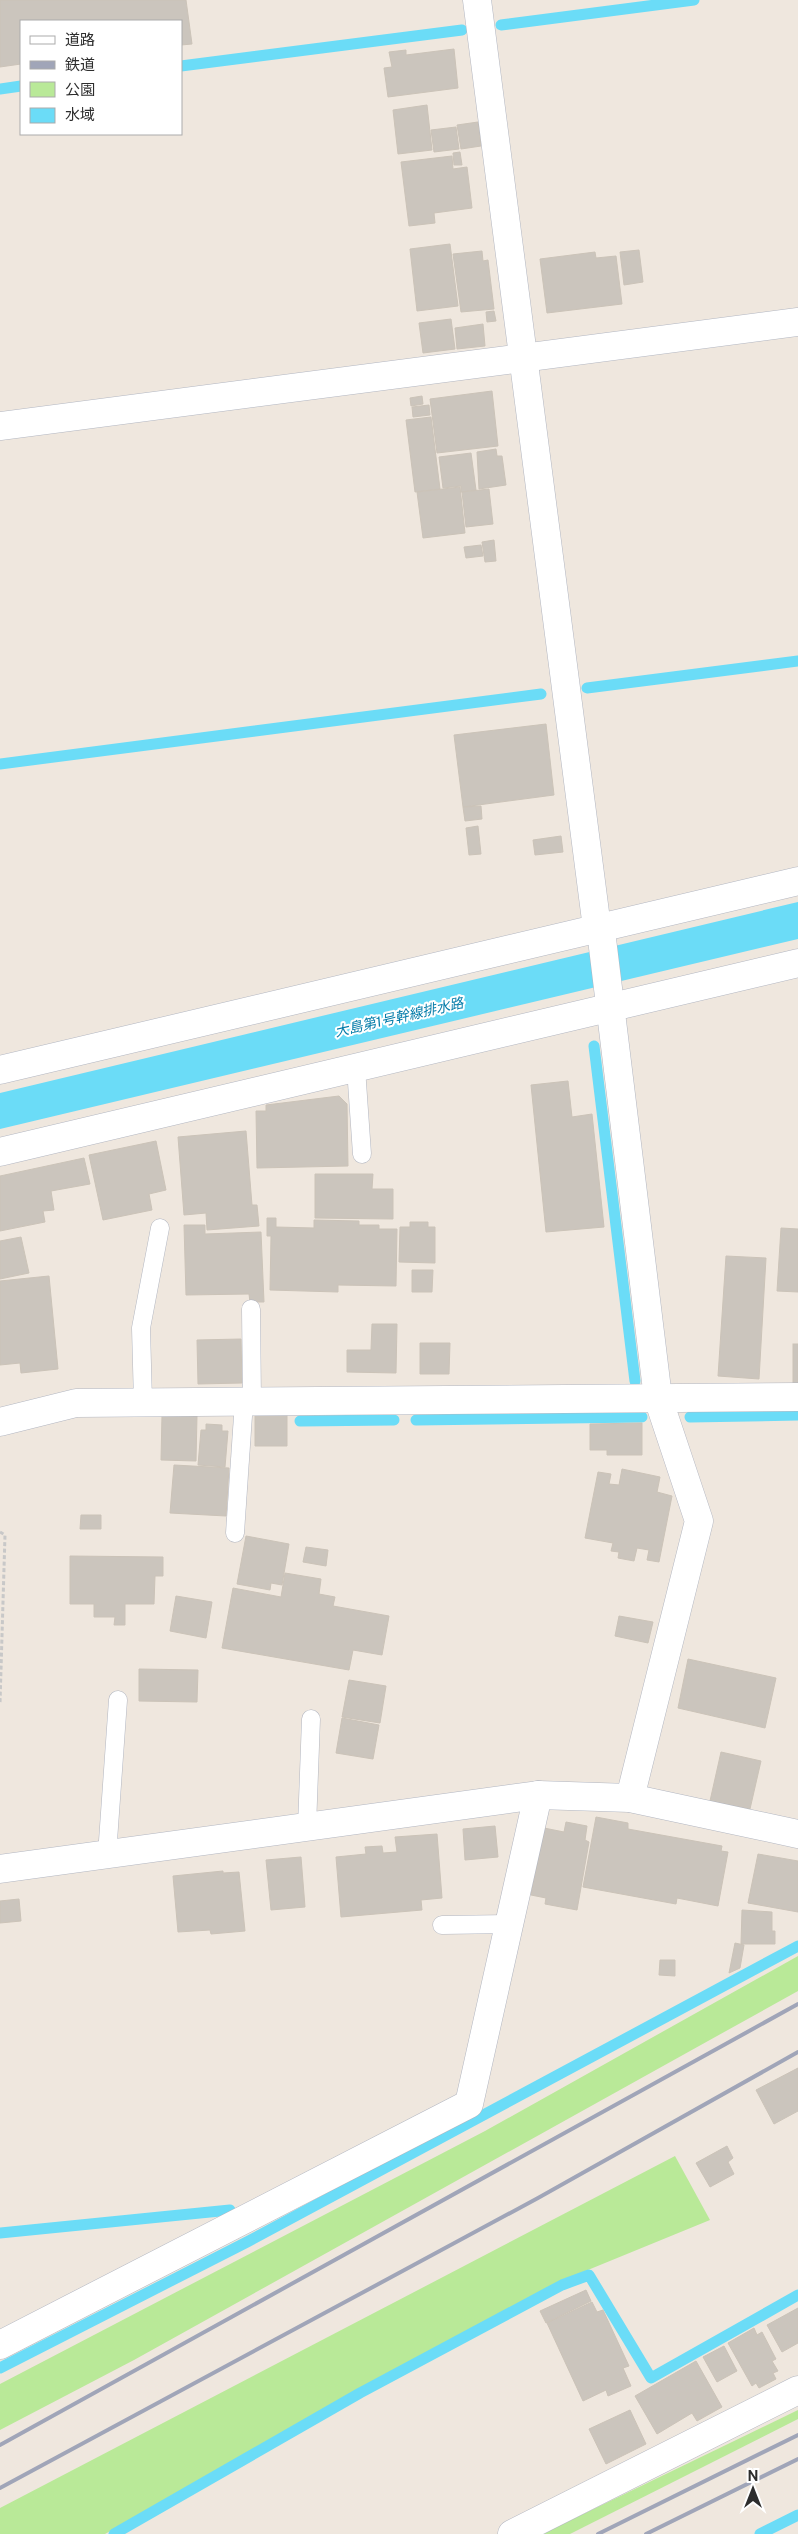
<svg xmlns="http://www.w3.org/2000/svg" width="798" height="2534" viewBox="0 0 798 2534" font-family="'Public Sans','Noto Sans JP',sans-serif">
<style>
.green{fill:#b9e998}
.water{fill:#6bdcf7}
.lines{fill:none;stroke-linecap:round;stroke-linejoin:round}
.stream{stroke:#6bdcf7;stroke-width:11}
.building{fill:#cbc5bd;stroke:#cbc3b8}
.lane-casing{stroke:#b2b6c1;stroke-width:19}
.street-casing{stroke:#b2b6c1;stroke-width:29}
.path{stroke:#c8c8c8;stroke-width:3;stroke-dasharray:4 2.5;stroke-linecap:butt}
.lane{stroke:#fff;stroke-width:18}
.street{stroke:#fff;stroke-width:28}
.rail{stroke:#a0a5b8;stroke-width:4}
.labels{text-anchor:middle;stroke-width:4;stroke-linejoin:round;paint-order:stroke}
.water-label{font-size:14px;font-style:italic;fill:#047ca9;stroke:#fff}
</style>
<rect width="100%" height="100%" fill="#efe7de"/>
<g class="green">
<polygon points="798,1956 798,1991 134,2360 0,2430 0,2384 485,2131"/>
<polygon points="675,2156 710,2220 561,2281 359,2390 105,2534 0,2534 0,2508"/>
<polygon points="798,2410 798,2419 570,2534 542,2534"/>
</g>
<polygon class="water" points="798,902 798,939 0,1129 0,1093"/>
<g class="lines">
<g class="stream">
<polyline points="501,25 694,0"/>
<polyline points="181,66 462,30"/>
<polyline points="0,89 21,86"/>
<polyline points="587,688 798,661"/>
<polyline points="0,764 541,694"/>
<polyline points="594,1046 635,1381"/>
<polyline points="690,1417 798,1415"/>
<polyline points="416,1420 642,1417"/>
<polyline points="300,1421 394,1420"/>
<polyline points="0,2233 230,2210"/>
<polyline points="0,2368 247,2242 798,1946"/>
<polyline points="114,2534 360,2393 562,2285 589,2275 651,2378 798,2295"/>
<polyline points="760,2534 798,2515"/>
</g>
</g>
<g class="building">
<polygon points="0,0 186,0 192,44 181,45 181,21 21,21 21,64 0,67"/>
<polygon points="454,49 458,88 388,97 384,68 392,67 389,52 406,50 406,55"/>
<polygon points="427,105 432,150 398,154 393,110"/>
<polygon points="478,122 481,146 461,149 457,125"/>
<polygon points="456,127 459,149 434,152 431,130"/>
<polygon points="460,152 462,165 454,165 453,153"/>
<polygon points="452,156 453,169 467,167 472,208 434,213 435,223 409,226 401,162"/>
<polygon points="450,244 458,306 417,311 410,249"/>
<polygon points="639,250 643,282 624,285 620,252"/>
<polygon points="482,251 483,261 488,260 494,309 461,312 453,254"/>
<polygon points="595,252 596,258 616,256 622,304 547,313 540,259"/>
<polygon points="494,311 496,321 487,322 486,312"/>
<polygon points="451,319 455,349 423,353 419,323"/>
<polygon points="483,324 485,346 457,349 455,328"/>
<polygon points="492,391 498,446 437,453 430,399"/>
<polygon points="422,396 423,404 411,406 410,398"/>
<polygon points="429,405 430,415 413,417 412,407"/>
<polygon points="431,417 440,489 415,492 406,420"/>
<polygon points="496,449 497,456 502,456 506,485 479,489 477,452"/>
<polygon points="471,453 476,490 461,492 461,486 443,488 439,457"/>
<polygon points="460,487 465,533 423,538 417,492"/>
<polygon points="489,489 493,524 466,527 462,492"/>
<polygon points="494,540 496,561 485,562 482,542"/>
<polygon points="481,545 483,556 466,558 464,547"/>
<polygon points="546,724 554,795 463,807 454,735"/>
<polygon points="481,806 482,819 465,821 463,807"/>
<polygon points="478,826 481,854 469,855 466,828"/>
<polygon points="561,836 563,852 535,855 533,840"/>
<polygon points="568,1081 572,1117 592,1114 604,1227 546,1232 531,1085"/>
<polygon points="339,1096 347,1104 348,1166 257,1168 256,1111 266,1111 266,1105"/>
<polygon points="246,1131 252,1205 257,1205 259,1226 207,1230 206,1213 184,1215 178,1137"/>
<polygon points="156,1141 166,1190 149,1194 152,1210 103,1220 89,1155"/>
<polygon points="84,1158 90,1184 51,1191 54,1210 43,1211 45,1222 0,1231 0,1176"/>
<polygon points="315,1174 373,1174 372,1189 393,1189 393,1219 315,1218"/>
<polygon points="267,1218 276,1218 276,1227 314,1228 314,1220 359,1221 359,1225 379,1225 379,1229 397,1229 396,1286 338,1285 338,1292 270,1290 271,1236 267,1236"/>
<polygon points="410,1222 428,1222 428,1227 435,1227 435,1263 399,1262 400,1227 410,1227"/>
<polygon points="184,1225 205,1225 205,1234 261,1232 264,1302 250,1302 249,1294 186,1295"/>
<polygon points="781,1228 798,1229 798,1292 777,1291"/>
<polygon points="21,1237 29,1273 0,1279 0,1241"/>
<polygon points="726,1256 766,1258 759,1379 718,1376"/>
<polygon points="412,1270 433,1270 432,1292 412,1292"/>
<polygon points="49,1276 58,1369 21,1373 20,1363 0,1365 0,1281"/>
<polygon points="372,1324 397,1324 396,1373 347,1372 347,1350 371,1350"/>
<polygon points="241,1339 242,1383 198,1384 197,1340"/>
<polygon points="420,1343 450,1343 449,1374 420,1374"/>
<rect x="793" y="1344" width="5" height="39"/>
<polygon points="255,1413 287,1414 287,1446 255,1446"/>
<polygon points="162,1415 197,1415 196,1461 161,1460"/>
<polygon points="642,1423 642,1455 607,1455 607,1450 590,1450 590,1424"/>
<polygon points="206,1424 222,1425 222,1431 228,1431 225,1467 198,1465 201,1430 206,1430"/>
<polygon points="174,1465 229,1468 226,1516 170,1513"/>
<polygon points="622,1469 660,1477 657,1492 672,1496 659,1562 647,1560 649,1550 637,1548 634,1561 618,1558 619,1552 611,1551 613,1543 585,1538 598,1472 611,1474 609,1484 619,1485"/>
<polygon points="81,1515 101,1515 101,1529 80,1529"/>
<polygon points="246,1536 289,1544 282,1585 271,1583 270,1590 237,1584"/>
<polygon points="306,1547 328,1550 326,1566 303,1562"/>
<polygon points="70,1556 163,1557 163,1576 155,1576 154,1604 125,1604 125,1625 114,1625 115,1617 94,1617 94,1604 70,1604"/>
<polygon points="285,1573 321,1579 319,1594 335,1597 333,1606 389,1616 382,1655 353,1650 349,1670 222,1648 233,1588 281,1597"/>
<polygon points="176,1596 212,1602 206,1638 170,1631"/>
<polygon points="619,1616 653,1622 648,1643 615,1636"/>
<polygon points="688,1659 776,1678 765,1728 678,1708"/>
<polygon points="139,1669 198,1670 197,1702 139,1701"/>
<polygon points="349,1680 386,1686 380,1723 342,1717"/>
<polygon points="342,1718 379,1725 373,1759 336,1753"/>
<polygon points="721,1752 761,1761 750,1809 710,1801"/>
<polygon points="596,1817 628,1823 628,1829 722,1846 721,1851 728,1852 718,1906 677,1898 676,1904 583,1887"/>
<polygon points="566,1822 587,1826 585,1840 589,1842 577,1910 545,1904 546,1898 531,1895 544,1828 564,1832"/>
<polygon points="495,1826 498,1857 465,1860 463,1829"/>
<polygon points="437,1834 442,1898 421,1900 422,1910 341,1917 336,1857 366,1854 365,1847 382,1846 383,1853 397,1852 395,1837"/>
<polygon points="758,1854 798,1861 798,1912 748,1903"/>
<polygon points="301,1857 305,1907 271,1910 266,1860"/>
<polygon points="223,1871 223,1873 239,1872 245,1931 211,1934 210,1930 178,1932 173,1876"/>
<polygon points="19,1899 21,1921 0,1923 0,1901"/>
<polygon points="742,1910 772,1912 772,1931 775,1931 775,1944 741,1944"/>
<polygon points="735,1943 744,1945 740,1968 729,1973"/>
<polygon points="660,1960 675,1960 675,1976 659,1975"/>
<polygon points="798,2068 798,2111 774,2124 756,2090"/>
<polygon points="727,2146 733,2158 728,2162 734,2174 710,2187 696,2163"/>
<polygon points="586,2290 591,2301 546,2323 540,2311"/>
<polygon points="592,2302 597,2312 603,2310 629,2366 623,2368 631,2386 608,2396 606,2390 583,2401 547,2323"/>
<polygon points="798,2308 798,2343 782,2352 767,2325"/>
<polygon points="754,2328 757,2335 762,2332 776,2359 772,2361 778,2371 773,2373 776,2379 759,2388 756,2383 752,2386 728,2343"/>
<polygon points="724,2346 737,2371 717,2382 703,2357"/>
<polygon points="696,2361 722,2407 697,2421 692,2413 657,2434 635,2396"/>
<polygon points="630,2410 646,2444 606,2464 589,2429"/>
</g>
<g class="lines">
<defs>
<g id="lane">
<polyline points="356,1068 362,1154"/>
<polyline points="251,1309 252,1401"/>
<polyline points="143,1402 141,1328 160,1228"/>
<polyline points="235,1533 244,1401"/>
<polyline points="307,1827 311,1719"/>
<polyline points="107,1855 118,1700"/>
<polyline points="442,1925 509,1924"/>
</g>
<g id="street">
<polyline points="477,0 597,928 602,939 658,1398 699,1521 630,1798"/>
<polyline points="0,426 798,322"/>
<polyline points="0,1070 798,881"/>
<polyline points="0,1152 798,963"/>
<polyline points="0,1422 76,1403 798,1397"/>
<polyline points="0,1869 538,1795 630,1798 798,1834"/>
<polyline points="0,2345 469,2104 538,1795"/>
<polyline points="512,2534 798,2390"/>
</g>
</defs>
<use href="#lane" class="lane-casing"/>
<use href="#street" class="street-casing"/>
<polyline class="path" points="0,1532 5,1535 0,1703"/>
<use href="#lane" class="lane"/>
<use href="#street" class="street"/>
<g class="rail">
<polyline points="0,2445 798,2004"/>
<polyline points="0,2488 538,2198 798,2052"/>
<polyline points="598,2534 798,2435"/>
<polyline points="646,2534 798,2459"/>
</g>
</g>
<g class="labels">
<g class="water-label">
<text transform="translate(399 1017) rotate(-13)" y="5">大島第1号幹線排水路</text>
</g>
</g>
<rect x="20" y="20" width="162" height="115" fill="#ffffff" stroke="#ababab"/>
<rect x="30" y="36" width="25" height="8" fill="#ffffff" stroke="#ababab"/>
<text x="65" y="45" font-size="15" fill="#2d2d2d">道路</text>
<rect x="30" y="61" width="25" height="8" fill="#a0a5b8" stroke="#ababab"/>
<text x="65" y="70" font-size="15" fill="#2d2d2d">鉄道</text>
<rect x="30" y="82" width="25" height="15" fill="#b9e998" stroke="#ababab"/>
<text x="65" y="95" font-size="15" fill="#2d2d2d">公園</text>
<rect x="30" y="108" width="25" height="15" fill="#6bdcf7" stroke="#ababab"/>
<text x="65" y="120" font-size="15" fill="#2d2d2d">水域</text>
<g transform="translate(753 2489)" stroke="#ffffff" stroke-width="4" paint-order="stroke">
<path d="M0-4L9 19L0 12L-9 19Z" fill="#2d2d2d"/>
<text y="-8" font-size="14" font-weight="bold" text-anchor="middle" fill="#2d2d2d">N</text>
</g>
</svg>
